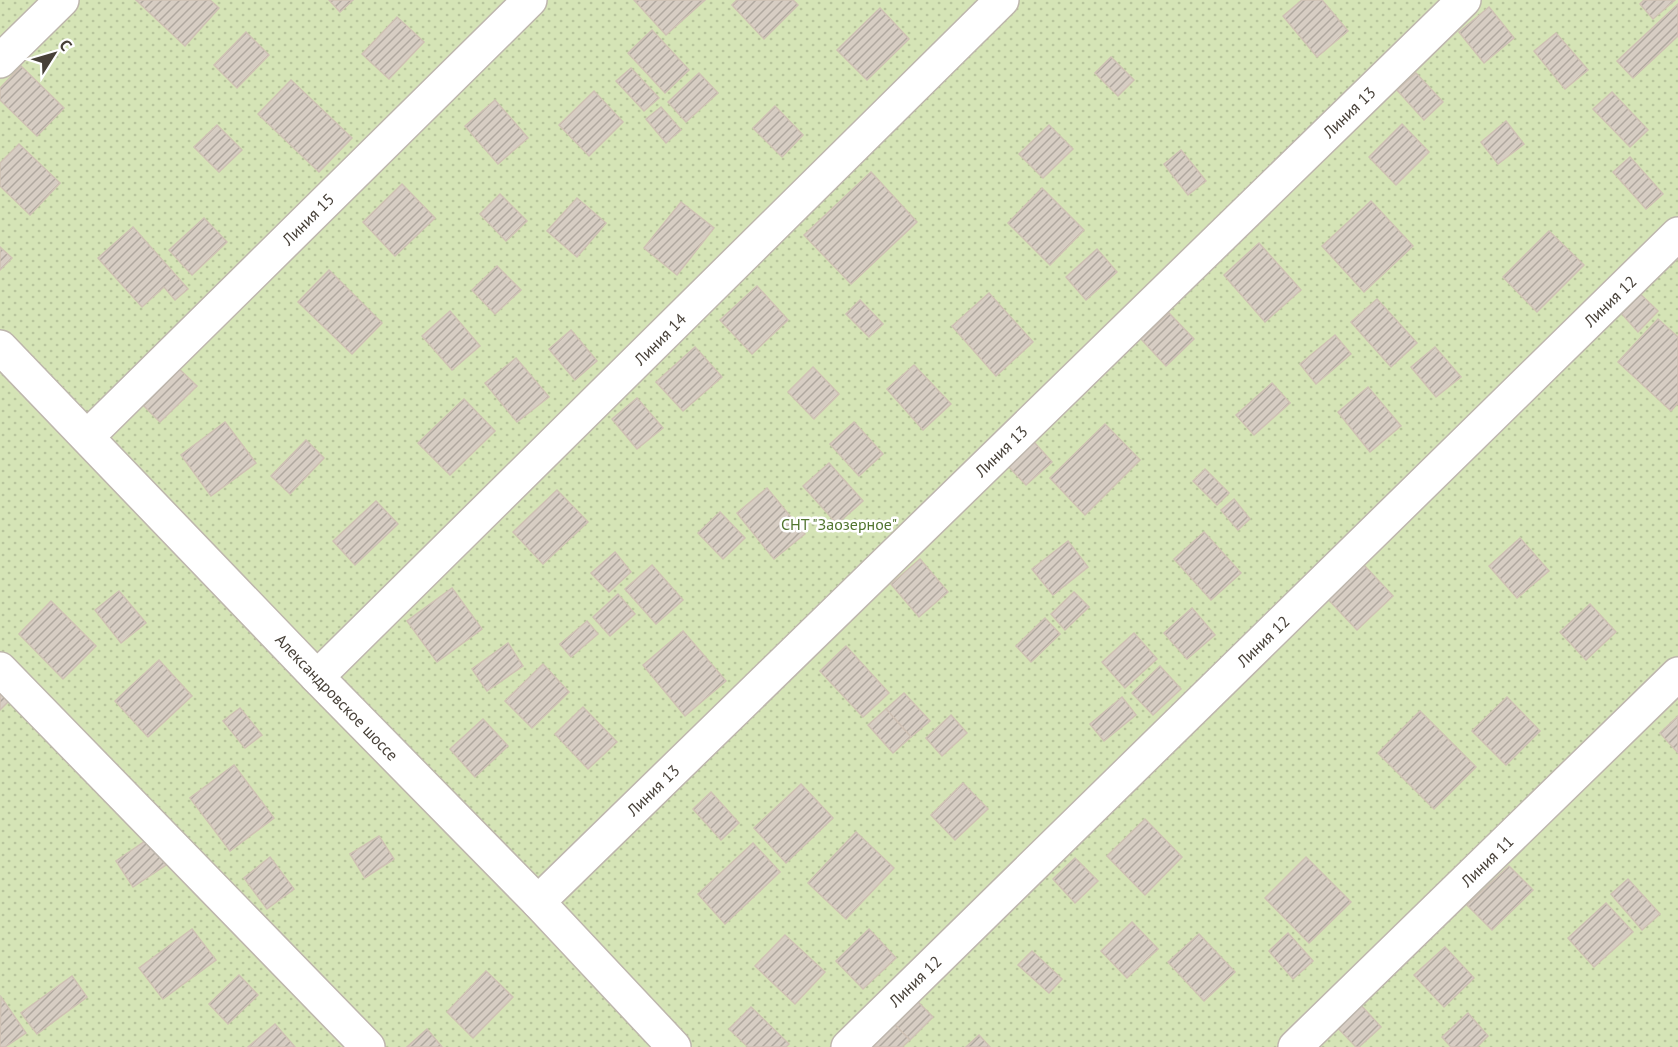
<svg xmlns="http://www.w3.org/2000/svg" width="1678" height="1047" viewBox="0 0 1678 1047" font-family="'PT Sans',sans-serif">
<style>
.garden{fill:url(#garden-dots)}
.building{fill:url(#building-hatch);stroke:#cfc1b4;stroke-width:1.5}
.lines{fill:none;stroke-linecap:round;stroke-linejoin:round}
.minor-casing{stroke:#beb6ad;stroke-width:36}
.minor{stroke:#fff;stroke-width:33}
.labels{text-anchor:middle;stroke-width:5;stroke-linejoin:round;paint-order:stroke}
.street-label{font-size:16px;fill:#474038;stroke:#fff}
.park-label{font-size:16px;fill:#51752f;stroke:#fff}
</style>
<defs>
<pattern id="garden-dots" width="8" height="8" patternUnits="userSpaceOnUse" patternTransform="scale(1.5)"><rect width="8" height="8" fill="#d5e4b6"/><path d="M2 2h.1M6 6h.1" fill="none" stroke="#b8c59d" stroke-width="1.8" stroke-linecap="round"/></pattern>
<pattern id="building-hatch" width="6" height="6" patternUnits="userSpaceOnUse" patternTransform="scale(1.5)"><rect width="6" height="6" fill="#d7cdc3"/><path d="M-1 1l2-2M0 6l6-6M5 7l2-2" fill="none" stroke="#b0a89f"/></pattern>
</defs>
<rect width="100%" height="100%" fill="#f4efea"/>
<rect class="garden" x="0" y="0" width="1678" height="1047"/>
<g class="building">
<polygon points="136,0 210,0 219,8 185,46"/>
<polygon points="329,0 353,0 340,12"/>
<polygon points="634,0 705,0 666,35"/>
<polygon points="737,0 793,0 798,5 764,39 732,5"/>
<polygon points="1302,0 1322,0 1348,31 1317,57 1283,16"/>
<polygon points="1644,0 1675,0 1653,19 1640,4"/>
<polygon points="1678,4 1678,36 1633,78 1617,61"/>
<polygon points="1489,7 1514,38 1484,63 1459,32"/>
<polygon points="880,8 909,39 867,80 837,50"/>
<polygon points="397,17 424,42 389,79 362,54"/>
<polygon points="652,30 689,70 665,93 628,53"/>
<polygon points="246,32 269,55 237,88 214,65"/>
<polygon points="1556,33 1588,70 1565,89 1534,51"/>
<polygon points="1111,57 1134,80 1118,96 1095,73"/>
<polygon points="21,66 64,108 37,136 0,100 0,88"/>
<polygon points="631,68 659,98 644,111 616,81"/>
<polygon points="699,73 718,93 686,122 668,102"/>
<polygon points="1416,73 1443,102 1424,120 1397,90"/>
<polygon points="291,80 352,138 319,172 258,114"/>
<polygon points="594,91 623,122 589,156 559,125"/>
<polygon points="1612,92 1648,130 1630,147 1593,109"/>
<polygon points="495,100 528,138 498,164 465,126"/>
<polygon points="775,106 803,135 782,157 753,128"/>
<polygon points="661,107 681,130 666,143 646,119"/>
<polygon points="1506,121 1524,144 1498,164 1481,142"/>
<polygon points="1402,124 1429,152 1396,185 1369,157"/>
<polygon points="217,125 242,150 219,172 194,147"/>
<polygon points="1049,125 1073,149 1043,178 1019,154"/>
<polygon points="19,144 60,183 30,215 0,186 0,163"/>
<polygon points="1181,150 1206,181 1188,195 1164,164"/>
<polygon points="1630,157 1663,194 1646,209 1613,172"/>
<polygon points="871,172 917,222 851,284 804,235"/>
<polygon points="402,184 435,218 395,256 363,222"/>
<polygon points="1042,188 1084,230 1050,265 1008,223"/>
<polygon points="500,194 527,221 506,241 480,214"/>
<polygon points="577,198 606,223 577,257 547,231"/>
<polygon points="1371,201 1413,246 1364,292 1322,246"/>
<polygon points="681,202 714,228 677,275 644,248"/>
<polygon points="204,218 227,242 192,275 169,250"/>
<polygon points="133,227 188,289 175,300 164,287 142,307 98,258"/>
<polygon points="1549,231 1584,265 1537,312 1503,277"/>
<polygon points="1259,243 1301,290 1265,322 1224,275"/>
<polygon points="0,247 12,258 0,270"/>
<polygon points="1097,249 1117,272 1086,300 1066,277"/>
<polygon points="497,266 521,290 495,314 472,290"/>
<polygon points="329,270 382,323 352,354 298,302"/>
<polygon points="757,286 788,320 752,354 720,320"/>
<polygon points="1633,287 1658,311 1638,332 1614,305"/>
<polygon points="989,293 1033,342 996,376 952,326"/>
<polygon points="1377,299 1417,343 1391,367 1351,322"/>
<polygon points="860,300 883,324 869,337 846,314"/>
<polygon points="450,311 480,346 452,370 422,336"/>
<polygon points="1169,313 1194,339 1166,366 1141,339"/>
<polygon points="1658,319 1678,337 1678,403 1671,411 1618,362"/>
<polygon points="571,330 597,361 575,380 549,349"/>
<polygon points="1335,335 1351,354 1316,384 1300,364"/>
<polygon points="695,347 722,377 683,411 656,382"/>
<polygon points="1435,347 1461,377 1436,397 1411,367"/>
<polygon points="516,358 549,397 517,422 485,383"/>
<polygon points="175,365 197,386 160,422 139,401"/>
<polygon points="914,365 951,404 923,430 887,389"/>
<polygon points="813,367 839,394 814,419 788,392"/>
<polygon points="1272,383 1290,403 1254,435 1236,415"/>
<polygon points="1368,387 1401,426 1370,452 1338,412"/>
<polygon points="637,398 663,428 637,449 612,419"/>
<polygon points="464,399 495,431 450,475 418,443"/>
<polygon points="225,422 256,463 211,496 181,455"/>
<polygon points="854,422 883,454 859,476 830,444"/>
<polygon points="1105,424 1140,460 1085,515 1050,478"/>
<polygon points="306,440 324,458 290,494 271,476"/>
<polygon points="1034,442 1052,462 1026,485 1008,466"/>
<polygon points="829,463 863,501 837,524 803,486"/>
<polygon points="1205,469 1229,493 1217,505 1193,481"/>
<polygon points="767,488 805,534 774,559 737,513"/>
<polygon points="557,490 588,522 543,564 513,532"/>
<polygon points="1234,499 1250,519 1238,530 1221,510"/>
<polygon points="376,501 398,524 355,565 333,541"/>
<polygon points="720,512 745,538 723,559 698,533"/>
<polygon points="1204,532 1241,573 1211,600 1174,559"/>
<polygon points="1520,538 1549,571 1517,598 1489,566"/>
<polygon points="1068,541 1088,567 1053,595 1032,569"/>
<polygon points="615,552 631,572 609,592 591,573"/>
<polygon points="920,559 948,592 919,617 891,584"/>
<polygon points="1362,563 1393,596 1357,630 1326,597"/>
<polygon points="652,565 683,600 656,624 625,589"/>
<polygon points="452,588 482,629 437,662 407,621"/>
<polygon points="119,591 146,623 121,643 95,610"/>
<polygon points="1074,592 1089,607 1065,630 1051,614"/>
<polygon points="618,594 635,614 610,636 593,617"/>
<polygon points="51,601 96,646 63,679 19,634"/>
<polygon points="1590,604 1616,632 1586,660 1560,632"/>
<polygon points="1192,608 1215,635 1187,659 1164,633"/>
<polygon points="1045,618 1060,634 1031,662 1016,646"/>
<polygon points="587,621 598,634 571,657 560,644"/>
<polygon points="683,631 726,681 685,716 643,665"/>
<polygon points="1134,633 1157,659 1125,688 1102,662"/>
<polygon points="508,643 523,666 487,691 472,669"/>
<polygon points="846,646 889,693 863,717 820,671"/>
<polygon points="159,660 192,696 148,737 115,701"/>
<polygon points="543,664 569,692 532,728 505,701"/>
<polygon points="1160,666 1181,689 1153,715 1132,693"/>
<polygon points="0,689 10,700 0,710"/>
<polygon points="904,693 930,721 911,737 886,709"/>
<polygon points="1122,697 1136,715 1104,741 1090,724"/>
<polygon points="1507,697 1540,731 1506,765 1472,731"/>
<polygon points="583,707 617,742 588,769 555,734"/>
<polygon points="240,708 262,735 245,748 223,721"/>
<polygon points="886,709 911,737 893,753 868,725"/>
<polygon points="1420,711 1476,767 1434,809 1378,753"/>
<polygon points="951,715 967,733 942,756 926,738"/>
<polygon points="1678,716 1678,753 1660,733"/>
<polygon points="483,719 508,746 475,777 450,749"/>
<polygon points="234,765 274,818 230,851 190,798"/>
<polygon points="963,783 988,809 955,840 931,815"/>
<polygon points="801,784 833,818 786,863 754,828"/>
<polygon points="711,792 739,823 721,840 693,809"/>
<polygon points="1145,819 1182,857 1145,895 1107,856"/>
<polygon points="856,832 894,868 846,919 808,883"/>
<polygon points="379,836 394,859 365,878 350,854"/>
<polygon points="148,839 166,865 133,887 116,861"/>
<polygon points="753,843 780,872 725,924 698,894"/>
<polygon points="270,857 294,889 267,909 244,878"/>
<polygon points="1306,857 1351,902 1309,943 1265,898"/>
<polygon points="1075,858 1098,881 1075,903 1053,879"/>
<polygon points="1509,866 1533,890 1492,930 1467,905"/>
<polygon points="1628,879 1660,914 1642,930 1611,894"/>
<polygon points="1606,903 1633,932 1594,967 1568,938"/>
<polygon points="1132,922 1158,949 1127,978 1101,951"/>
<polygon points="192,929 216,960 163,999 139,968"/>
<polygon points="869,929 896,958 863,989 836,961"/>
<polygon points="1288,933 1313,961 1293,979 1269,951"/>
<polygon points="1199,934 1235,972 1204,1001 1168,962"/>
<polygon points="785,935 825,972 795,1004 755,966"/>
<polygon points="1445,947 1474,978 1444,1007 1414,975"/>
<polygon points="1032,951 1062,979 1049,993 1018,965"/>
<polygon points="486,971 513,997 473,1038 447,1012"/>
<polygon points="239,975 258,995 228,1024 209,1004"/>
<polygon points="72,976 87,997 37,1034 21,1013"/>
<polygon points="1,997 26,1033 5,1047 0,1047"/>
<polygon points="915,999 933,1017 910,1040 891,1021"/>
<polygon points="1358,1002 1381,1027 1359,1047 1356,1047 1334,1024"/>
<polygon points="751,1007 789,1044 786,1047 748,1047 729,1029"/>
<polygon points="1468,1013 1488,1036 1477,1047 1451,1047 1442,1037"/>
<polygon points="891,1021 910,1040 902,1047 864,1047"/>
<polygon points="275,1024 295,1047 248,1047"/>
<polygon points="427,1029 442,1047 407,1047"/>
<polygon points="979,1035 990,1047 966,1047"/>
</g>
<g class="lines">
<defs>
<g id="minor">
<polyline points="0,61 62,0"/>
<polyline points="0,347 317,677 538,902 674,1047"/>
<polyline points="87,437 530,0"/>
<polyline points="0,669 368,1047"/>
<polyline points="317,677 1002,0"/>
<polyline points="538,902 1464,0"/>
<polyline points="848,1047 1678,234"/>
<polyline points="1295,1047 1678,674"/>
</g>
</defs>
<use href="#minor" class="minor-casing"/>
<use href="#minor" class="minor"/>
</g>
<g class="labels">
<g class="street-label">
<text transform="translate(1349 112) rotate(-44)" y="6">Линия 13</text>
<text transform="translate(308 219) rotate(-45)" y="6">Линия 15</text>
<text transform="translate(1610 301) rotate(-44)" y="6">Линия 12</text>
<text transform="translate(660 339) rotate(-45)" y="6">Линия 14</text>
<text transform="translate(1001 451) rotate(-44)" y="6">Линия 13</text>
<text transform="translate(1263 641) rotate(-44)" y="6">Линия 12</text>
<text transform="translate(337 697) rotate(46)" y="6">Александровское шоссе</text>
<text transform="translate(653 790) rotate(-44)" y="6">Линия 13</text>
<text transform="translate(1487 861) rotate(-44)" y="6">Линия 11</text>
<text transform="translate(915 981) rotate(-44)" y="6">Линия 12</text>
</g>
<g class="park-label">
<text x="839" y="530">СНТ "Заозерное"</text>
</g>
</g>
<g transform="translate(54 54) rotate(53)" stroke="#ffffff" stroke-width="4.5" paint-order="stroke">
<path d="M0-4.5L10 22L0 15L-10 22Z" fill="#474038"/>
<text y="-9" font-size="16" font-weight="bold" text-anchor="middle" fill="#474038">С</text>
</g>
</svg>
